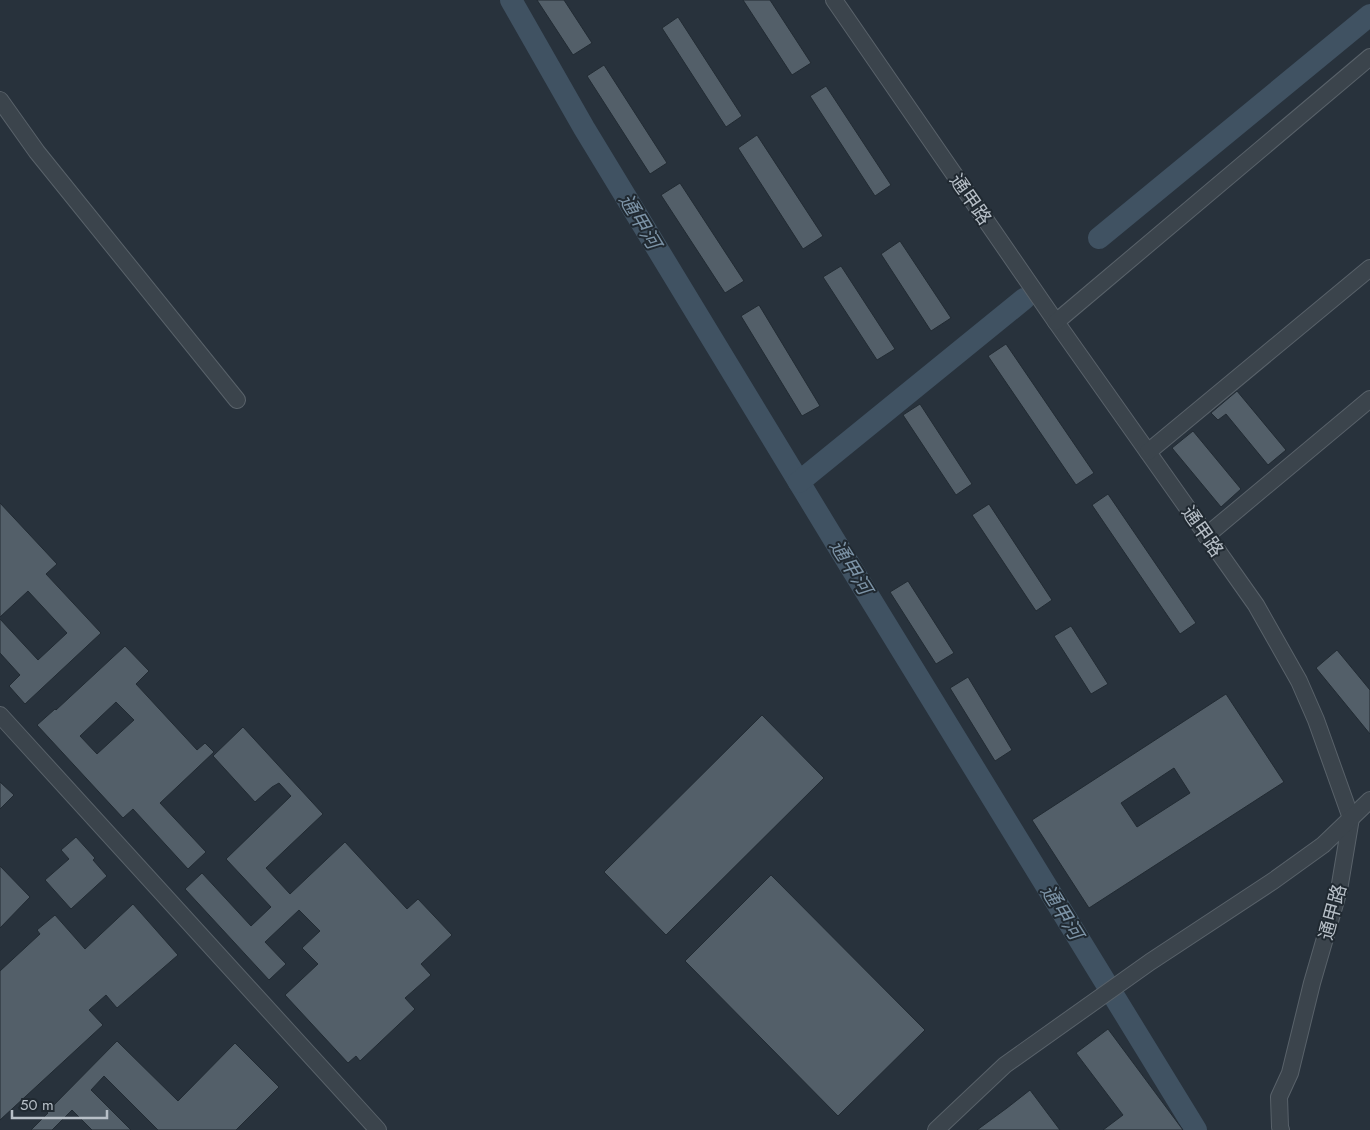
<svg xmlns="http://www.w3.org/2000/svg" width="1370" height="1130" viewBox="0 0 1370 1130" font-family="Jost,'Noto Sans SC',sans-serif">
<style>
.lines{fill:none;stroke-linecap:round;stroke-linejoin:round}
.river{stroke:#405262;stroke-width:22}
.building{fill:#535f69;stroke:#222b33;fill-rule:evenodd}
.minor-casing{stroke:#59626a;stroke-width:18}
.minor{stroke:#3b444c;stroke-width:16}
.labels{text-anchor:middle;stroke-width:4;stroke-linejoin:round;paint-order:stroke}
.street-label{font-size:19px;fill:#b7bfc7;stroke:#202931}
.water-label{font-size:20px;font-style:italic;fill:#7c93a6;stroke:#202931}
</style>
<rect width="100%" height="100%" fill="#28323c"/>
<g class="lines">
<g class="river">
<polyline points="511,0 584,128 833,538 1196,1130"/>
<polyline points="1099,238 1370,15"/>
<polyline points="799,482 1024,299"/>
</g>
</g>
<g class="building">
<polygon points="537,0 564,0 592,43 573,55"/>
<polygon points="743,0 770,0 811,63 792,75"/>
<polygon points="678,17 742,116 726,127 662,28"/>
<polygon points="604,65 667,163 650,174 587,76"/>
<polygon points="826,86 891,185 875,196 810,96"/>
<polygon points="757,135 823,236 803,249 738,148"/>
<polygon points="680,183 744,281 725,293 661,195"/>
<polygon points="900,241 951,318 931,331 881,254"/>
<polygon points="841,266 895,349 877,360 823,277"/>
<polygon points="759,305 820,406 802,416 741,316"/>
<polygon points="1006,344 1094,473 1076,485 988,356"/>
<polygon points="1237,391 1286,450 1268,465 1226,414 1218,420 1211,413"/>
<polygon points="920,404 972,484 956,495 903,415"/>
<polygon points="1193,431 1241,489 1221,507 1172,448"/>
<polygon points="1108,494 1196,623 1180,634 1092,505"/>
<polygon points="0,503 57,564 46,574 101,633 25,704 9,686 20,675 0,653 0,619 38,660 67,633 28,591 0,617"/>
<polygon points="989,504 1052,600 1036,611 972,515"/>
<polygon points="908,581 954,653 936,664 890,592"/>
<polygon points="1071,626 1108,684 1091,694 1054,636"/>
<path d="M 125,646 L 149,671 L 136,684 L 197,750 L 205,743 L 214,752 L 160,803 L 206,852 L 188,869 L 133,809 L 123,818 L 37,725 L 55,709 L 56,710 ZM 116,702 L 134,720 L 97,754 L 80,736 Z"/>
<polygon points="1337,650 1370,690 1370,734 1316,668"/>
<polygon points="968,677 1012,750 995,761 950,688"/>
<path d="M 1226,694 L 1284,782 L 1089,908 L 1032,820 ZM 1174,768 L 1190,793 L 1137,827 L 1121,803 Z"/>
<polygon points="762,715 824,778 666,935 604,872"/>
<polygon points="243,727 323,814 266,868 290,894 345,842 407,909 418,899 452,935 421,964 431,975 405,998 415,1009 360,1061 356,1056 348,1063 285,995 318,964 302,948 320,931 299,910 265,942 286,964 269,980 185,889 202,873 251,926 271,907 226,859 291,796 279,783 272,787 255,802 213,756"/>
<polygon points="0,782 14,795 0,809"/>
<polygon points="76,837 95,858 93,860 107,876 71,909 45,880 69,859 61,850"/>
<polygon points="0,866 30,897 0,928"/>
<polygon points="771,875 925,1030 838,1116 685,961"/>
<polygon points="133,904 178,955 117,1008 106,995 89,1010 103,1025 0,1120 0,971 40,934 37,930 55,915 85,949"/>
<polygon points="1108,1029 1183,1130 1103,1130 1123,1115 1076,1053"/>
<polygon points="117,1041 178,1101 235,1043 279,1087 236,1130 158,1130 104,1076 91,1090 131,1130 92,1130 72,1110 52,1130 31,1130 48,1113 47,1112"/>
<polygon points="1030,1090 1060,1130 977,1130 1007,1108"/>
</g>
<g class="lines">
<defs>
<g id="minor">
<polyline points="834,0 1056,322 1256,605 1299,681 1316,720 1351,818 1339,890 1312,983 1290,1073 1279,1097 1280,1127 1281,1130"/>
<polyline points="0,100 37,152 237,400"/>
<polyline points="1056,322 1370,57"/>
<polyline points="1148,452 1370,268"/>
<polyline points="1206,536 1370,399"/>
<polyline points="0,715 378,1130"/>
<polyline points="936,1130 1005,1065 1150,962 1273,881 1323,845 1370,800"/>
</g>
</defs>
<use href="#minor" class="minor-casing"/>
<use href="#minor" class="minor"/>
</g>
<g class="labels">
<g class="street-label">
<text transform="translate(971 199) rotate(55)" y="7">通甲路</text>
<text transform="translate(1203 531) rotate(55)" y="7">通甲路</text>
<text transform="translate(1332 912) rotate(-75)" y="7">通甲路</text>
</g>
<g class="water-label">
<text transform="translate(640 221) rotate(59)" y="7">通甲河</text>
<text transform="translate(851 567) rotate(58)" y="7">通甲河</text>
<text transform="translate(1062 912) rotate(58)" y="7">通甲河</text>
</g>
</g>
<path d="M12 1110v8h95v-8" fill="none" stroke="#b7bfc7" stroke-width="2.5"/>
<text x="20" y="1110" font-size="15" fill="#b7bfc7" stroke="#202931" stroke-width="4" paint-order="stroke">50 m</text>
</svg>
